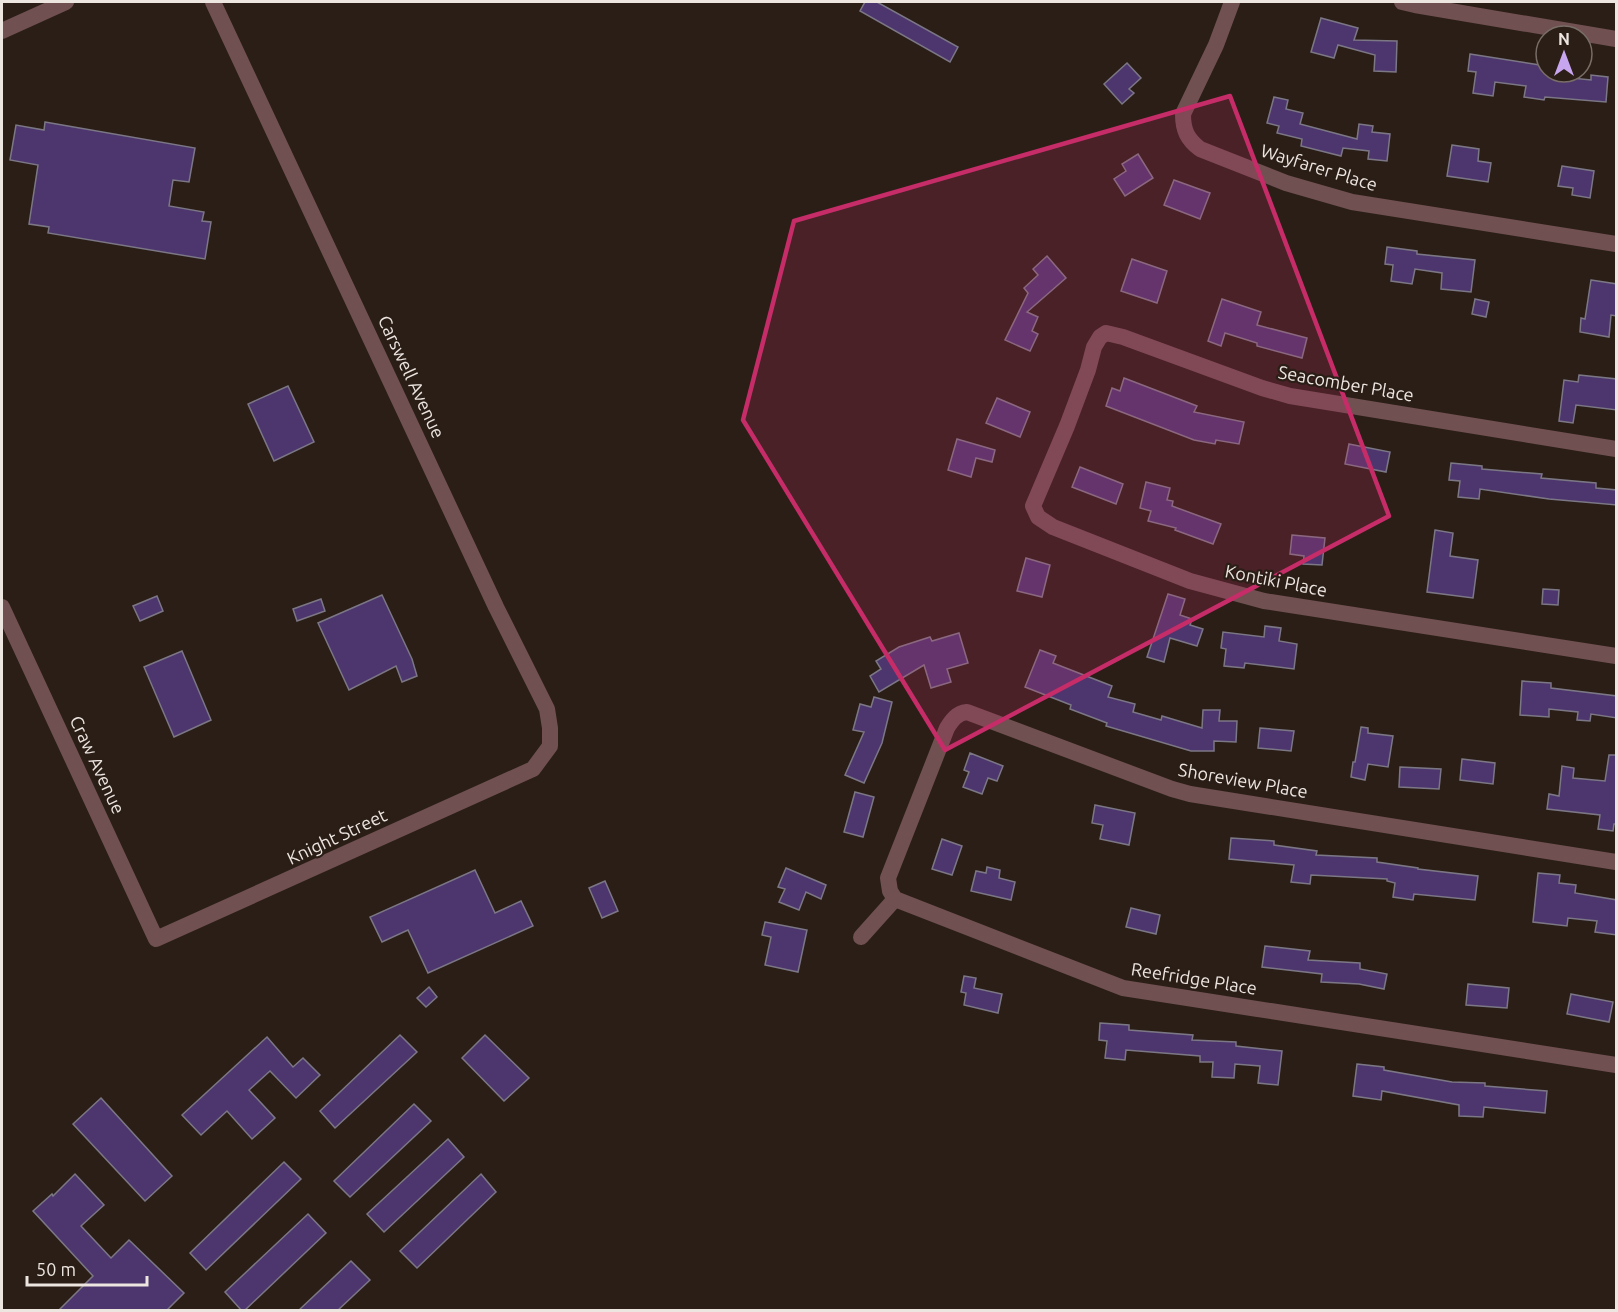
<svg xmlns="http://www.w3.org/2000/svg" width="1618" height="1312" viewBox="0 0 1618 1312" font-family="Ubuntu,sans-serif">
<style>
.building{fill:#4d366e;stroke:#7c7785;stroke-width:1.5}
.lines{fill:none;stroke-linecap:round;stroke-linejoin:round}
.minor{stroke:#705051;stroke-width:16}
.marked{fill:#c62c68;fill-opacity:0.2;stroke:#c62c68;stroke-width:4.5;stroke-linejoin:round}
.labels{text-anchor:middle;stroke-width:4.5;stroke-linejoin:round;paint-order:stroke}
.street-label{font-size:18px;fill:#ede5e0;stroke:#2a1e17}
</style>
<rect width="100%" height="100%" fill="#2a1e17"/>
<g class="building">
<polygon points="865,2 877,2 958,47 950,62 860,11"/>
<polygon points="1321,18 1358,28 1354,40 1397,41 1396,72 1374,71 1375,55 1338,45 1334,58 1311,52"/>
<polygon points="1470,54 1546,66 1546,72 1552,72 1552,76 1591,80 1591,75 1608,77 1606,102 1545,97 1544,100 1524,97 1526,86 1495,82 1493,96 1473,93 1476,72 1468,71"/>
<polygon points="1127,63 1141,78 1129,89 1134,93 1122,104 1104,84"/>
<polygon points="1274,97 1288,100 1286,109 1303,113 1300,124 1357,139 1359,124 1373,126 1372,132 1390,134 1387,161 1368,159 1369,151 1343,148 1341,156 1301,146 1302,139 1277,133 1279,126 1267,123"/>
<polygon points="45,122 195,148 189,182 173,180 169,206 204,212 202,221 211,222 205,259 48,233 49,227 29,224 38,165 10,160 16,125 44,130"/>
<polygon points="1452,145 1479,149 1478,161 1491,163 1488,182 1447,176"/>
<polygon points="1138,154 1153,178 1125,196 1114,179 1126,171 1122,164"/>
<polygon points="1562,166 1594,171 1590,198 1572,195 1573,188 1558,186"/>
<polygon points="1174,180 1210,193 1200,219 1164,205"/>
<polygon points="1387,247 1417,251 1417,254 1475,260 1471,292 1441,289 1442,273 1415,269 1412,284 1391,281 1393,265 1385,264"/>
<polygon points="1047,256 1066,278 1027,312 1038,317 1032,331 1038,334 1030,351 1005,340 1028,293 1024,288 1038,275 1033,269"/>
<polygon points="1132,259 1167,271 1157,303 1121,291"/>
<polygon points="1591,280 1617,284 1617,316 1611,315 1609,337 1580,332 1581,318 1585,319"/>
<polygon points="1222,299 1261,312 1257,325 1307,338 1302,358 1257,346 1257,343 1225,333 1221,346 1208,341"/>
<polygon points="1475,299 1489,302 1486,317 1472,314"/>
<polygon points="1579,375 1617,379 1617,410 1576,405 1573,423 1559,421 1564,380 1578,382"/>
<polygon points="1124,378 1197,406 1194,412 1244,422 1239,444 1216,440 1215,444 1194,440 1106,406 1112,388 1120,391"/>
<polygon points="288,386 314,442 274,461 248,404"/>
<polygon points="997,398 1030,412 1020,437 986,423"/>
<polygon points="957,439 995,450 992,462 976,458 971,477 948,470"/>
<polygon points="1349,444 1390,452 1386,472 1345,464"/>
<polygon points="1451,463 1482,466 1482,469 1542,474 1541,478 1596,483 1596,488 1617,490 1617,505 1549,499 1480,489 1479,499 1458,497 1460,481 1449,480"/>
<polygon points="1080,467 1123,484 1116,504 1072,487"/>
<polygon points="1146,482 1170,488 1167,500 1173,501 1172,506 1221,524 1213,544 1175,530 1176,528 1148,521 1151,511 1140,508"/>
<polygon points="1435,530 1453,533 1450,556 1478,560 1473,598 1427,592"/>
<polygon points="1292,535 1325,538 1322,565 1303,564 1304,556 1290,554"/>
<polygon points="1026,558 1050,565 1042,597 1017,591"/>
<polygon points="1543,589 1559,590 1558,605 1542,604"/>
<polygon points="1168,594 1185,599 1180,615 1192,619 1190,625 1203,629 1197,646 1170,638 1164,662 1147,657"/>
<polygon points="382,595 412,659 417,676 402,682 396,666 349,690 318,623"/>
<polygon points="157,596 163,611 140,621 133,606"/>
<polygon points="321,599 325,611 297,621 293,609"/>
<polygon points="1265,626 1281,628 1279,641 1297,644 1294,669 1245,663 1244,668 1224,666 1226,649 1221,648 1223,632 1264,637"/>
<polygon points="959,633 968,663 947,669 951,682 931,688 924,665 879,692 870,676 881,669 876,661 899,647 930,637 932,641"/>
<polygon points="1040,650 1056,656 1053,663 1112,686 1108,697 1135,704 1133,712 1161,720 1162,716 1202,728 1203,710 1220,710 1219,721 1237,721 1236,742 1214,741 1214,751 1191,751 1106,726 1107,723 1070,709 1071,705 1025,687"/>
<polygon points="182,651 211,720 174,737 144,667"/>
<polygon points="1522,681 1551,683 1551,688 1617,696 1617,718 1591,714 1590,721 1577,720 1578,712 1549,709 1549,717 1520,715"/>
<polygon points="874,697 892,702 882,743 864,783 845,775 864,732 853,730 860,704 871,707"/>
<polygon points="1361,727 1368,728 1368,733 1393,736 1388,767 1368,764 1365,780 1351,777 1353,762 1355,762"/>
<polygon points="1260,728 1294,731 1291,751 1258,748"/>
<polygon points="970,753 1003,766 997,781 988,778 982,794 963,787 969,772 964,770"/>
<polygon points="1609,755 1617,755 1617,824 1614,824 1613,831 1598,829 1600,815 1547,809 1549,794 1559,796 1562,766 1574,768 1573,778 1605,781"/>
<polygon points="1462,759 1495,763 1493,784 1460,780"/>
<polygon points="1400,767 1441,769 1439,789 1399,787"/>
<polygon points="855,792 874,797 863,837 844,832"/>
<polygon points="1095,805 1135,813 1129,845 1100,839 1103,825 1092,823"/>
<polygon points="1231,838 1274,841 1274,845 1317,851 1316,855 1377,858 1377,862 1418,868 1418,869 1478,876 1475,900 1414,894 1413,900 1393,897 1395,883 1387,881 1387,879 1311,875 1310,884 1291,882 1294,865 1229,859"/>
<polygon points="942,839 962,846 952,875 932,869"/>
<polygon points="987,867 1000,870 999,878 1015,882 1011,900 971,891 976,871 986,873"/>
<polygon points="786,868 826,885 821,899 806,892 799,910 779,902 785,889 778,887"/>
<polygon points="475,870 495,913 521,901 533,926 428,973 408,930 382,942 370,917"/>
<polygon points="1538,873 1560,875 1559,883 1576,885 1575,893 1617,900 1617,935 1595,932 1597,921 1568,918 1567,926 1533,922"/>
<polygon points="605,881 618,911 602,918 589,888"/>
<polygon points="1131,908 1160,915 1156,934 1126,927"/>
<polygon points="765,922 807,930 798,972 765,965 771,937 762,935"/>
<polygon points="1265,946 1310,951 1308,960 1360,963 1360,969 1387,974 1384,989 1359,984 1321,982 1322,974 1262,967"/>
<polygon points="964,976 976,978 974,988 1002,994 998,1013 964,1005 966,993 961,992"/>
<polygon points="1468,984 1509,988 1507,1008 1466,1005"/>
<polygon points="429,987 437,997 426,1007 417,998"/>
<polygon points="1571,994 1613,1002 1609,1022 1567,1014"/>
<polygon points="1100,1023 1129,1025 1129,1030 1193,1035 1192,1040 1236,1042 1236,1046 1282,1051 1278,1085 1258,1083 1260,1066 1235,1064 1234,1078 1212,1077 1213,1062 1200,1062 1200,1056 1126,1050 1125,1060 1105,1058 1107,1041 1099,1040"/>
<polygon points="400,1035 417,1052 335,1128 320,1111"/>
<polygon points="485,1035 529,1078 504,1101 462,1058"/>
<polygon points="267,1037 293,1067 303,1058 320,1075 296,1098 270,1071 249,1090 275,1118 252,1139 227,1111 201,1135 182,1115"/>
<polygon points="1357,1064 1384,1067 1384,1070 1452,1082 1485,1083 1485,1086 1547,1091 1545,1113 1484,1107 1483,1117 1459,1116 1459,1105 1382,1091 1381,1100 1353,1096"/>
<polygon points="101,1098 172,1176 145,1201 73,1124"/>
<polygon points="414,1104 431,1121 350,1197 334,1181"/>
<polygon points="448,1139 464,1157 384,1232 367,1214"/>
<polygon points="284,1162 301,1179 206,1270 190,1253"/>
<polygon points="75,1174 104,1205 81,1226 111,1258 129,1240 184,1293 166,1311 58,1311 93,1276 33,1211 52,1194 53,1196"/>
<polygon points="481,1174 496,1192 417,1268 400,1251"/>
<polygon points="308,1214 326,1233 244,1311 242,1311 225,1292"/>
<polygon points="351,1261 370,1280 337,1311 298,1311"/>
</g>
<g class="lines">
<g class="minor">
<path d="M 1232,2 L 1216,45 L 1183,114 C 1183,130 1187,139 1200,149 L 1286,183 L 1352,202 L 1616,244"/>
<polyline points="1402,2 1415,5 1616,39"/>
<polyline points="2,31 66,2"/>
<polyline points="1616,449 1290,396 1262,388 1123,337 1106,333 1100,337 1094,347 1088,370 1067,426 1033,506 1038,517 1053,527 1190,581 1264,601 1616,656"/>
<polyline points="2,607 156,939 533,769 550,746 550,728 547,709 496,607 213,2"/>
<path d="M 1616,862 L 1190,794 L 1172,789 L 967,712 C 957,713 952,720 947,728 L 888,878 L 890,891 L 895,899 L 1123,988 L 1616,1065"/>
<polyline points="861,937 895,899"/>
</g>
</g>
<path class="marked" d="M 1230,96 L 1389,516 L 945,750 L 743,420 L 794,221 Z"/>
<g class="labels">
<g class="street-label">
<text transform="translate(1319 168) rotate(17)" y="6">Wayfarer Place</text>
<text transform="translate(411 377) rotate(65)" y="6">Carswell Avenue</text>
<text transform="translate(1346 384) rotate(10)" y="6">Seacomber Place</text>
<text transform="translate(1276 581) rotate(11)" y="6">Kontiki Place</text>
<text transform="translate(97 765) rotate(65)" y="6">Craw Avenue</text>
<text transform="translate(1243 781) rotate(10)" y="6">Shoreview Place</text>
<text transform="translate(337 837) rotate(-25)" y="6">Knight Street</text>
<text transform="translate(1194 979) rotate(9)" y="6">Reefridge Place</text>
</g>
</g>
<rect width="1618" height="1312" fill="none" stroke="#ede5e0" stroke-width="6"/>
<g transform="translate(1564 54)"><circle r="28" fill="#2a1e17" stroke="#786e67" stroke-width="1.5"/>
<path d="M0-4.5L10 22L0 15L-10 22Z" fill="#c8a5ef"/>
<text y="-9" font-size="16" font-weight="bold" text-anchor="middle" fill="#ede5e0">N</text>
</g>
<path d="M27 1276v9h120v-9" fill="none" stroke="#ede5e0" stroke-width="3"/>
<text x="36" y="1276" font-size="18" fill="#ede5e0" stroke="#2a1e17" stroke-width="4.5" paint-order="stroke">50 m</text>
</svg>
